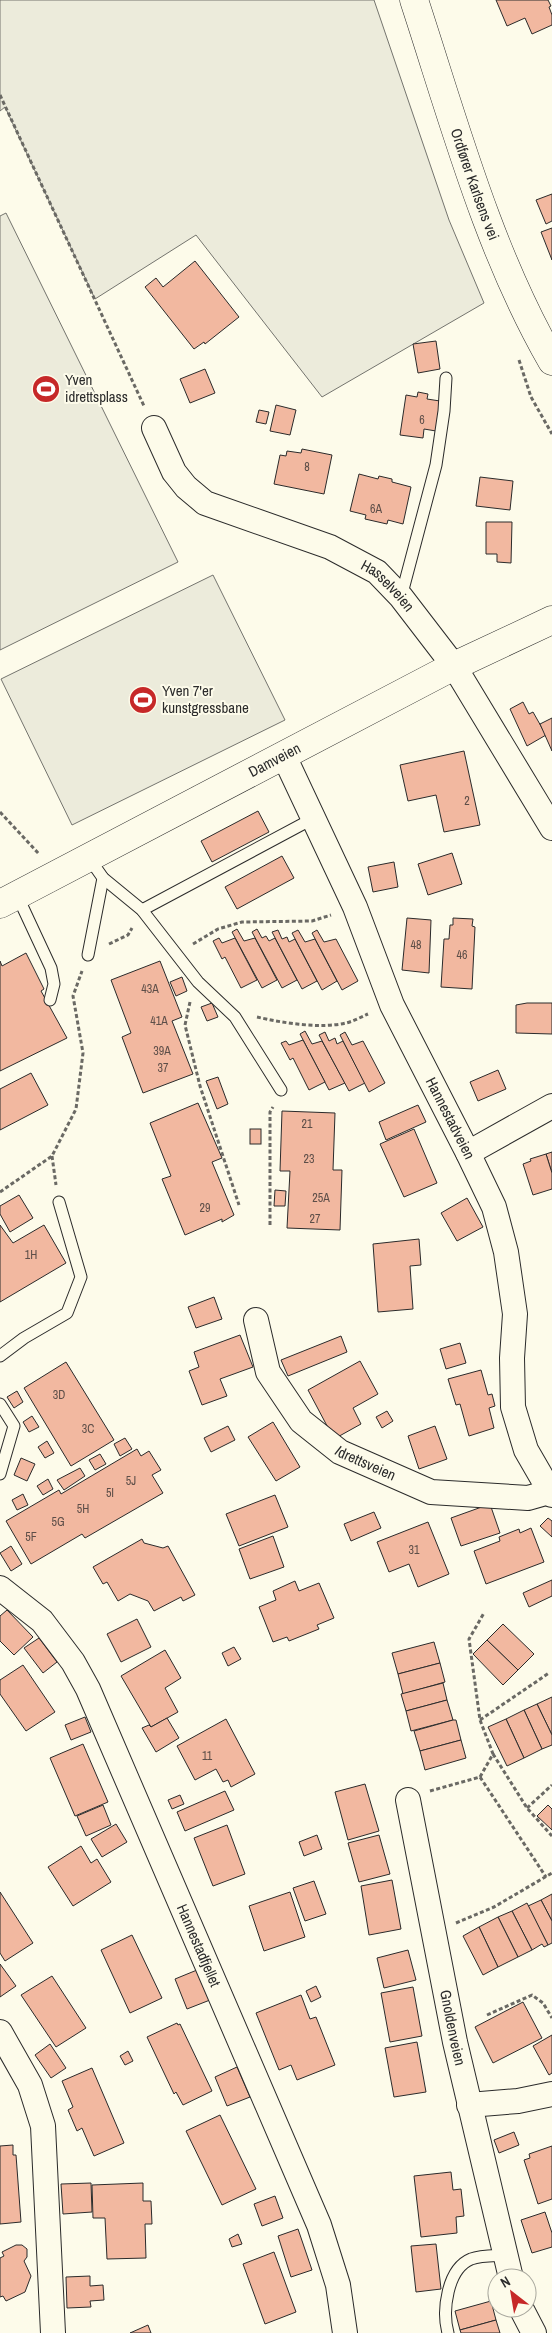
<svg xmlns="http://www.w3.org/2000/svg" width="552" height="2333" viewBox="0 0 552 2333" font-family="'Archivo Narrow',sans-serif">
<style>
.green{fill:#ecebdb;stroke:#74746e}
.building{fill:#f2b8a0;stroke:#2b2b2b}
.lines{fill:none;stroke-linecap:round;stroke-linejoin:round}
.service-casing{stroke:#2b2b2b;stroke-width:13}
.minor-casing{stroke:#2b2b2b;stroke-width:26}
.tertiary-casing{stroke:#2b2b2b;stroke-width:29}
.path{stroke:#6a6964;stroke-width:3;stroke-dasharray:4 2.5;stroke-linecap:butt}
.service{stroke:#fdfbea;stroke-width:11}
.minor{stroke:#fdfbea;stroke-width:24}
.tertiary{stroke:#fdfbea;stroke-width:28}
.labels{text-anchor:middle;stroke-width:4;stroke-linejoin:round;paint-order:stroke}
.number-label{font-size:12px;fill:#5d4e48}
.street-label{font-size:15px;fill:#2b2b2b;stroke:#fdfbea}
.poi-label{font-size:15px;fill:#2b2b2b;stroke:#fdfbea;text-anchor:start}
</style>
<rect width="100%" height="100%" fill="#fdfbea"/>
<g class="green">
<polygon points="0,0 374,0 449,220 484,303 322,397 196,235 95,299 5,107 0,111"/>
<polygon points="6,213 178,562 0,650 0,216"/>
<polygon points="213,575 285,720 72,825 1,679"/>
</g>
<g class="building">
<polygon points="496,0 548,0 551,6 549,7 552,15 552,25 532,34 525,18 507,26"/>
<polygon points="552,194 552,221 546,224 536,200"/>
<polygon points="552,228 552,260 541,232"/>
<polygon points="195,261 239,317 205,344 204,342 194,349 145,287 156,278 163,287"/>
<polygon points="436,341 440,369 418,373 413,344"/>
<polygon points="205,369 215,393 190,403 180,379"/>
<polygon points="418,392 428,394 427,399 440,401 436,431 424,429 423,438 400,435 406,395 417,397"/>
<polygon points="276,405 296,410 290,435 270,431"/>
<polygon points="259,410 269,412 266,424 256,422"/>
<polygon points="302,449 332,455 324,494 274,484 280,455 286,456 287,451 301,453"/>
<polygon points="359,474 378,479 379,476 392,479 392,482 411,487 403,524 388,520 387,524 365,519 366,515 350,511"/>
<polygon points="480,477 513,481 510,510 476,506"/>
<polygon points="486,522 512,522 511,563 497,562 497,554 486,554"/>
<polygon points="523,702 529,714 533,712 546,735 527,746 510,709"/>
<polygon points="552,718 552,751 540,724"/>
<polygon points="464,751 480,825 444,832 436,795 408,801 400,765"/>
<polygon points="258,811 269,832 212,862 201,841"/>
<polygon points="452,853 462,884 428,895 418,864"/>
<polygon points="282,856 294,878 237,909 225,887"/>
<polygon points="394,862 398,887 373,892 368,867"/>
<polygon points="407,918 431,920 429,973 402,970"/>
<polygon points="453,918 473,919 472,926 475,927 472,989 441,987 444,939 449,939 450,925 453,925"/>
<polygon points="237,929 244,941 255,938 277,980 262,988 232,932"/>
<polygon points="257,929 262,938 266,936 269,941 275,938 297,980 282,988 252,932"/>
<polygon points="278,930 282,939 287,937 289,942 295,939 317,981 302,989 272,932"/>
<polygon points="298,930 305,942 315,939 337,981 322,990 292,933"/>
<polygon points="317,930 324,942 336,939 358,981 342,990 312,933"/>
<polygon points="219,938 222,943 235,938 257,980 241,988 225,957 222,959 213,941"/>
<polygon points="26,953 44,989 41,991 67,1038 0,1071 0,961 2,966"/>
<polygon points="160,961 182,1017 172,1021 193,1074 143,1093 122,1037 131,1033 111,980"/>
<polygon points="182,977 187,991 176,996 170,982"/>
<polygon points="212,1003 218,1017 207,1021 201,1007"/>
<polygon points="527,1003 552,1003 552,1034 516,1033 516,1005"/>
<polygon points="305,1031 312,1044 322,1041 345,1083 329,1090 300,1034"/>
<polygon points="325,1032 329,1041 335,1038 337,1044 343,1041 365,1083 349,1091 319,1035"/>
<polygon points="345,1032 352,1045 363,1041 385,1083 369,1092 340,1035"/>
<polygon points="303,1040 325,1082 309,1090 293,1058 290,1060 281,1043 286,1041 289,1045"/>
<polygon points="498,1070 506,1089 478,1101 470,1082"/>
<polygon points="31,1073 48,1105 0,1130 0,1089"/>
<polygon points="218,1077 228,1104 217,1109 206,1081"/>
<polygon points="198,1103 222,1158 212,1162 234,1215 222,1222 222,1219 185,1235 162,1179 171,1176 150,1123"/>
<polygon points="418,1105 426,1122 386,1140 379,1122"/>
<polygon points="282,1111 335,1113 333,1170 342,1170 340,1230 287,1228 290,1171 280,1171"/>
<rect x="250" y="1129" width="11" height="15"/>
<polygon points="414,1129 437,1183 404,1197 380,1144"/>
<polygon points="552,1152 552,1173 546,1154"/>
<polygon points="546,1154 552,1173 552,1189 533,1195 523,1164 531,1161 530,1159"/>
<polygon points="275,1190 286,1191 285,1206 274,1206"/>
<polygon points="19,1195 33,1218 10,1232 0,1214 0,1206"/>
<polygon points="467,1198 483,1227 457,1241 441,1213"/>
<polygon points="0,1225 13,1243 44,1225 66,1263 0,1302"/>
<polygon points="419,1239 421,1265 410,1266 413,1309 378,1312 373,1244"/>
<polygon points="214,1297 222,1319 196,1328 188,1307"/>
<polygon points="240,1335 253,1367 220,1379 227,1396 202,1405 189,1371 199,1367 194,1352"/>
<polygon points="341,1336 347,1352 288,1376 281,1360"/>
<polygon points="460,1343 466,1363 446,1369 440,1349"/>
<polygon points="360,1361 378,1394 353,1408 361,1424 334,1439 308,1390"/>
<polygon points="66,1362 114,1440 71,1466 24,1388"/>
<polygon points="481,1370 488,1395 492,1394 495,1406 489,1408 494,1428 469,1436 460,1404 456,1405 448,1379"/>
<polygon points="17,1391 23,1402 14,1408 7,1397"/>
<polygon points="387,1411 393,1421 382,1428 376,1417"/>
<polygon points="32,1416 39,1427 29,1432 23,1422"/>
<polygon points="273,1422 300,1467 276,1481 248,1437"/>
<polygon points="228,1426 235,1440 211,1452 204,1438"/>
<polygon points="435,1426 447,1459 419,1469 408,1436"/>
<polygon points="125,1438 132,1449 120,1456 114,1444"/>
<polygon points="47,1441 54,1453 45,1458 38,1447"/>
<polygon points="137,1449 141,1456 149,1451 161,1470 152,1475 163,1493 85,1538 82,1534 31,1564 6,1521 59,1490 61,1494"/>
<polygon points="100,1454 106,1464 95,1470 89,1460"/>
<polygon points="21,1458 35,1464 27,1481 14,1475"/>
<polygon points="80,1468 85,1476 64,1490 57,1480"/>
<polygon points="48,1479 53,1489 43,1495 37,1486"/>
<polygon points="23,1494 28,1505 17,1510 12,1500"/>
<polygon points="275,1495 288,1527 239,1546 226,1514"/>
<polygon points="490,1504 500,1533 461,1546 451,1518"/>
<polygon points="374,1512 381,1528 351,1541 344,1524"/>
<polygon points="548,1518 552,1521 552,1537 540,1526"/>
<polygon points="428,1522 449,1574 418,1587 409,1564 389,1572 377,1542"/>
<polygon points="531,1528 544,1562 486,1584 474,1551 500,1541 499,1537 519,1529 520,1533"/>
<polygon points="273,1536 284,1567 250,1579 239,1549"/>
<polygon points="142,1539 144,1543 163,1548 168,1546 195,1595 183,1601 181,1597 154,1611 148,1601 130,1594 118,1601 107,1582 103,1584 93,1567"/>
<polygon points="11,1546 22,1564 11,1571 0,1553"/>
<polygon points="552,1580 552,1596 529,1607 523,1593"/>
<polygon points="295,1581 299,1591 319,1583 334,1618 317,1625 319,1629 289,1641 287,1637 273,1642 259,1607 276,1600 273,1591"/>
<polygon points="7,1610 33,1637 14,1655 0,1641 0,1616"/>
<polygon points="137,1619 151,1647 121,1662 107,1634"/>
<polygon points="503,1624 534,1654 518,1670 487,1640"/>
<polygon points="39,1638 57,1662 43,1673 24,1648"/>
<polygon points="487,1640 518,1670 503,1685 473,1654"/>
<polygon points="434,1642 440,1663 398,1674 392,1653"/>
<polygon points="234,1647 241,1659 228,1666 222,1653"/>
<polygon points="165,1650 181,1678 165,1688 178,1712 151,1727 121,1676"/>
<polygon points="440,1663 445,1682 403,1694 398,1674"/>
<polygon points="23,1665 55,1712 26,1731 0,1694 0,1680"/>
<polygon points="443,1683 447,1700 406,1711 401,1694"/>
<polygon points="552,1697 552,1735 537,1704"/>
<polygon points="447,1700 453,1720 411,1731 406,1711"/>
<polygon points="537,1704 552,1735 552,1745 542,1749 524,1710"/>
<polygon points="524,1710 542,1749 524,1758 506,1719"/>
<polygon points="85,1717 91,1732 71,1740 65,1725"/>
<polygon points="167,1718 179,1738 156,1752 142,1728 149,1725 151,1727"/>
<polygon points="226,1719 255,1774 231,1787 228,1780 223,1782 216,1769 195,1780 177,1746"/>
<polygon points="506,1719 524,1758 507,1766 488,1727"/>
<polygon points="453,1720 456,1720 461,1740 420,1751 414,1731"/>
<polygon points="461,1740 466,1758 425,1770 420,1751"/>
<polygon points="83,1744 108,1802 75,1816 50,1758"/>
<polygon points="365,1784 379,1831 348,1840 335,1792"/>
<polygon points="225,1791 234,1810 185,1831 177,1812"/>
<polygon points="180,1795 184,1804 172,1809 168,1800"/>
<polygon points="103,1805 111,1825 86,1836 77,1816"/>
<polygon points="548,1805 552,1809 552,1830 537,1816"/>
<polygon points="116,1824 127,1842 102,1857 91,1839"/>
<polygon points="227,1825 245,1874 213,1886 194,1838"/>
<polygon points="317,1835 322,1849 304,1856 299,1842"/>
<polygon points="379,1835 390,1874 359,1882 348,1843"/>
<polygon points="81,1846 91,1863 97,1859 111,1882 73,1906 48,1867"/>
<polygon points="392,1880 401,1929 369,1935 361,1886"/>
<polygon points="314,1881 326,1914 305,1921 293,1888"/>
<polygon points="0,1892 33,1943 5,1961 0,1953"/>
<polygon points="290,1892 305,1937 264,1951 249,1906"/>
<polygon points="552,1894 552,1921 541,1900"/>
<polygon points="541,1900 552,1921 552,1943 548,1945 528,1906"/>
<polygon points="527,1903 548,1945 544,1947 542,1944 532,1950 512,1911"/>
<polygon points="512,1911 532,1950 518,1957 498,1917"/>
<polygon points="498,1917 518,1957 498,1967 479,1927"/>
<polygon points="479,1927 498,1967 483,1975 463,1936"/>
<polygon points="132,1935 162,1998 130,2013 101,1950"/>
<polygon points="408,1950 416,1980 384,1988 377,1958"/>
<polygon points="0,1964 16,1986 0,1997"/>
<polygon points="197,1970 210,2000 187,2009 175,1979"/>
<polygon points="52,1976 86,2028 56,2047 21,1995"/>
<polygon points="316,1986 321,1997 311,2002 306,1991"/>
<polygon points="413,1987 422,2036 390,2042 381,1993"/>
<polygon points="301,1995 310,2019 316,2017 335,2065 297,2080 291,2065 279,2070 256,2013"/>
<polygon points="523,2002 542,2038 493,2063 475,2027"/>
<polygon points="177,2023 178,2025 180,2024 212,2091 183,2105 176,2092 174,2094 147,2037"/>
<polygon points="552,2035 552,2073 549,2075 533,2046"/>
<polygon points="417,2042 426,2092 394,2097 385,2048"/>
<polygon points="50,2044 66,2068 51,2078 35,2055"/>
<polygon points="128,2051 133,2061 125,2065 120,2056"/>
<polygon points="237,2067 250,2097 227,2106 215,2077"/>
<polygon points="92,2068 124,2143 94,2156 82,2128 77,2131 68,2110 73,2107 62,2081"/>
<polygon points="220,2115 256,2189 222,2205 186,2131"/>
<polygon points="514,2132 519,2145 499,2153 494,2140"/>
<polygon points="13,2145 13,2155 16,2155 21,2222 0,2224 0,2146"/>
<polygon points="552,2146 552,2199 538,2204 524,2160 530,2158 529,2154"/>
<polygon points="451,2172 453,2190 461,2189 464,2216 456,2217 457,2233 421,2237 414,2176"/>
<polygon points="91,2183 92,2212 63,2214 61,2184"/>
<polygon points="143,2183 143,2201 151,2201 152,2224 145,2224 146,2258 107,2259 105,2218 93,2218 92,2185"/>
<polygon points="275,2196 283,2218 262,2226 254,2204"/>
<polygon points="545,2212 552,2233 552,2247 532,2253 521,2220"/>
<polygon points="298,2229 312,2270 291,2277 278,2236"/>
<polygon points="238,2234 242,2244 232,2247 229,2239"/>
<polygon points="436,2244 441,2289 416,2292 411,2246"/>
<polygon points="16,2245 22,2245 27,2249 27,2257 24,2261 31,2276 25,2292 6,2301 3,2296 0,2297 0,2258 4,2256 2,2252"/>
<polygon points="274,2252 296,2312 265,2324 243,2264"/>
<polygon points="90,2276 90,2286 103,2285 104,2300 90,2301 91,2307 67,2308 66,2277"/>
<polygon points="491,2301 496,2320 460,2330 455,2311"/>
<polygon points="496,2320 500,2333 461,2333 460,2330"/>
<polygon points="148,2325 151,2333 130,2333"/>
</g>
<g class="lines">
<defs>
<g id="service">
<polyline points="401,597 436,465 444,411 446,378"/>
<polyline points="89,858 103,878 142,910 198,982 235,1017 281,1090"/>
<polyline points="17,895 51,968 54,984 50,1000"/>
<polyline points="142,910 314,818"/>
<polyline points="88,955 103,878"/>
<polyline points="0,1356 24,1338 67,1313 81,1277 59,1202"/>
<polyline points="0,1404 14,1426 0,1474"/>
<path d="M 448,2333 C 442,2311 447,2269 471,2259 C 482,2255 496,2256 507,2255"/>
</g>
<g id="minor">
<path id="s1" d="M 154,428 L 174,472 L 186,487 L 205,503 L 330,547 L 377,572 L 401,597 L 454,666 L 552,828"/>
<path id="s2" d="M 284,756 L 355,907 L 392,1005 L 468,1153 L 494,1207 L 506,1252 L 515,1314 L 512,1358 L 513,1407 L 526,1450 L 552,1495"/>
<polyline points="468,1153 552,1106"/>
<path id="s3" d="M 256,1320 L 268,1372 L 301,1421 L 340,1452 L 431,1492 L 528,1498 L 549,1492"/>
<path id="s4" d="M 0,1588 L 42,1621 L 73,1662 L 88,1689 L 319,2225 L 338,2285 L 345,2333"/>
<path id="s5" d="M 408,1800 L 455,2042 L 511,2278"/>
<polyline points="0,2032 30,2085 43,2126 53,2333"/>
<polyline points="469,2105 518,2101 552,2094"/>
<polyline points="521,2308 534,2333"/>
</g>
<g id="tertiary">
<path id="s6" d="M 414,0 C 454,122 488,250 552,361"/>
<path id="s7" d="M 0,904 L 454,666 L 552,620"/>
</g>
</defs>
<use href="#service" class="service-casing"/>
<use href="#minor" class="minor-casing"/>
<use href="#tertiary" class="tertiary-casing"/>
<g class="path">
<polyline points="0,95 144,406"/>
<polyline points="519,360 531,397 552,434"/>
<polyline points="0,812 39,854"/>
<polyline points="109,944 128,935 132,928"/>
<polyline points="193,944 218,929 242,922 312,921 331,915"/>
<polyline points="190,1002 185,1025 200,1086 239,1205"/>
<path d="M 257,1017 C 283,1023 320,1029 346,1023 C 354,1021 361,1017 368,1014"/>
<polyline points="52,1156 56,1185"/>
<polyline points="0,1192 52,1156 76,1109 83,1053 73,996 82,971"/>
<polyline points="270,1225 270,1112 273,1107"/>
<polyline points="480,1720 549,1673"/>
<polyline points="493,1754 527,1808 552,1836"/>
<polyline points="480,1777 493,1754 480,1720 469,1639 484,1613"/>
<polyline points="430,1791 480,1777 546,1877"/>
<polyline points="527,1808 552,1785"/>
<polyline points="456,1923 494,1907 552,1873"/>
<polyline points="487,2015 532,1995 543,2003 552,2018"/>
</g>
<use href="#service" class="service"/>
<use href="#minor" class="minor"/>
<use href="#tertiary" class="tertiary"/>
</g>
<defs>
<symbol id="stadium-disc" viewBox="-11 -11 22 22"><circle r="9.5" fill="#c62828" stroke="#fdfbea"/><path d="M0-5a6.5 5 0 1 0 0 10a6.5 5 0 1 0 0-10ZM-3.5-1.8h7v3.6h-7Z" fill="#fff"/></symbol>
</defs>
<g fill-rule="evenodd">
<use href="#stadium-disc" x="30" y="373" width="32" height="32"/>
<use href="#stadium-disc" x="127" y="684" width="32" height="32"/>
</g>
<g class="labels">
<g class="number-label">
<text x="422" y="424">6</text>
<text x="307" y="471">8</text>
<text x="376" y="513">6A</text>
<text x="467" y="805">2</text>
<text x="416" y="949">48</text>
<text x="462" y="959">46</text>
<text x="150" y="993">43A</text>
<text x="159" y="1025">41A</text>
<text x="162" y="1055">39A</text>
<text x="163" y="1072">37</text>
<text x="307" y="1128">21</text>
<text x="309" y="1163">23</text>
<text x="321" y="1202">25A</text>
<text x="205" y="1212">29</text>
<text x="315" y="1223">27</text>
<text x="31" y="1259">1H</text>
<text x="59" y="1399">3D</text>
<text x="88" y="1433">3C</text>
<text x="131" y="1485">5J</text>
<text x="110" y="1497">5I</text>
<text x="83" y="1513">5H</text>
<text x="58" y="1526">5G</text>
<text x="31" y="1541">5F</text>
<text x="414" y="1554">31</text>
<text x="207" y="1760">11</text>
</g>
<g class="street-label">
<text dy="5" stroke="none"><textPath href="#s6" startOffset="194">Ordfører Karlsens vei</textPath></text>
<text dy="5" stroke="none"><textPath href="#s1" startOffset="295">Hasselveien</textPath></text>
<text dy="5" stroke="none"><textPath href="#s7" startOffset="310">Damveien</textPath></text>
<text dy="5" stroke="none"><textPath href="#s2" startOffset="399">Hannestadveien</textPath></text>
<text dy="5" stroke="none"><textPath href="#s3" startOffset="190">Idrettsveien</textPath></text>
<text dy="5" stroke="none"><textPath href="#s4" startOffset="415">Hannestadfjellet</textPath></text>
<text dy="5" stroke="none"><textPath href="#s5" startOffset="232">Gnoldenveien</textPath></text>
</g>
<g class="poi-label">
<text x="65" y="385">Yven<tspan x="65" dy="17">idrettsplass</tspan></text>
<text x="162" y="696">Yven 7'er<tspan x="162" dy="17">kunstgressbane</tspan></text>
</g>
</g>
<g transform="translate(512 2293) rotate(329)"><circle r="24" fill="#fdfbea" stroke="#a9a89e"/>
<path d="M0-4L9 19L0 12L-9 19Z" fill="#c62828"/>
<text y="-8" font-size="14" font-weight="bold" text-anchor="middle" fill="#2b2b2b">N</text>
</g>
</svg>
